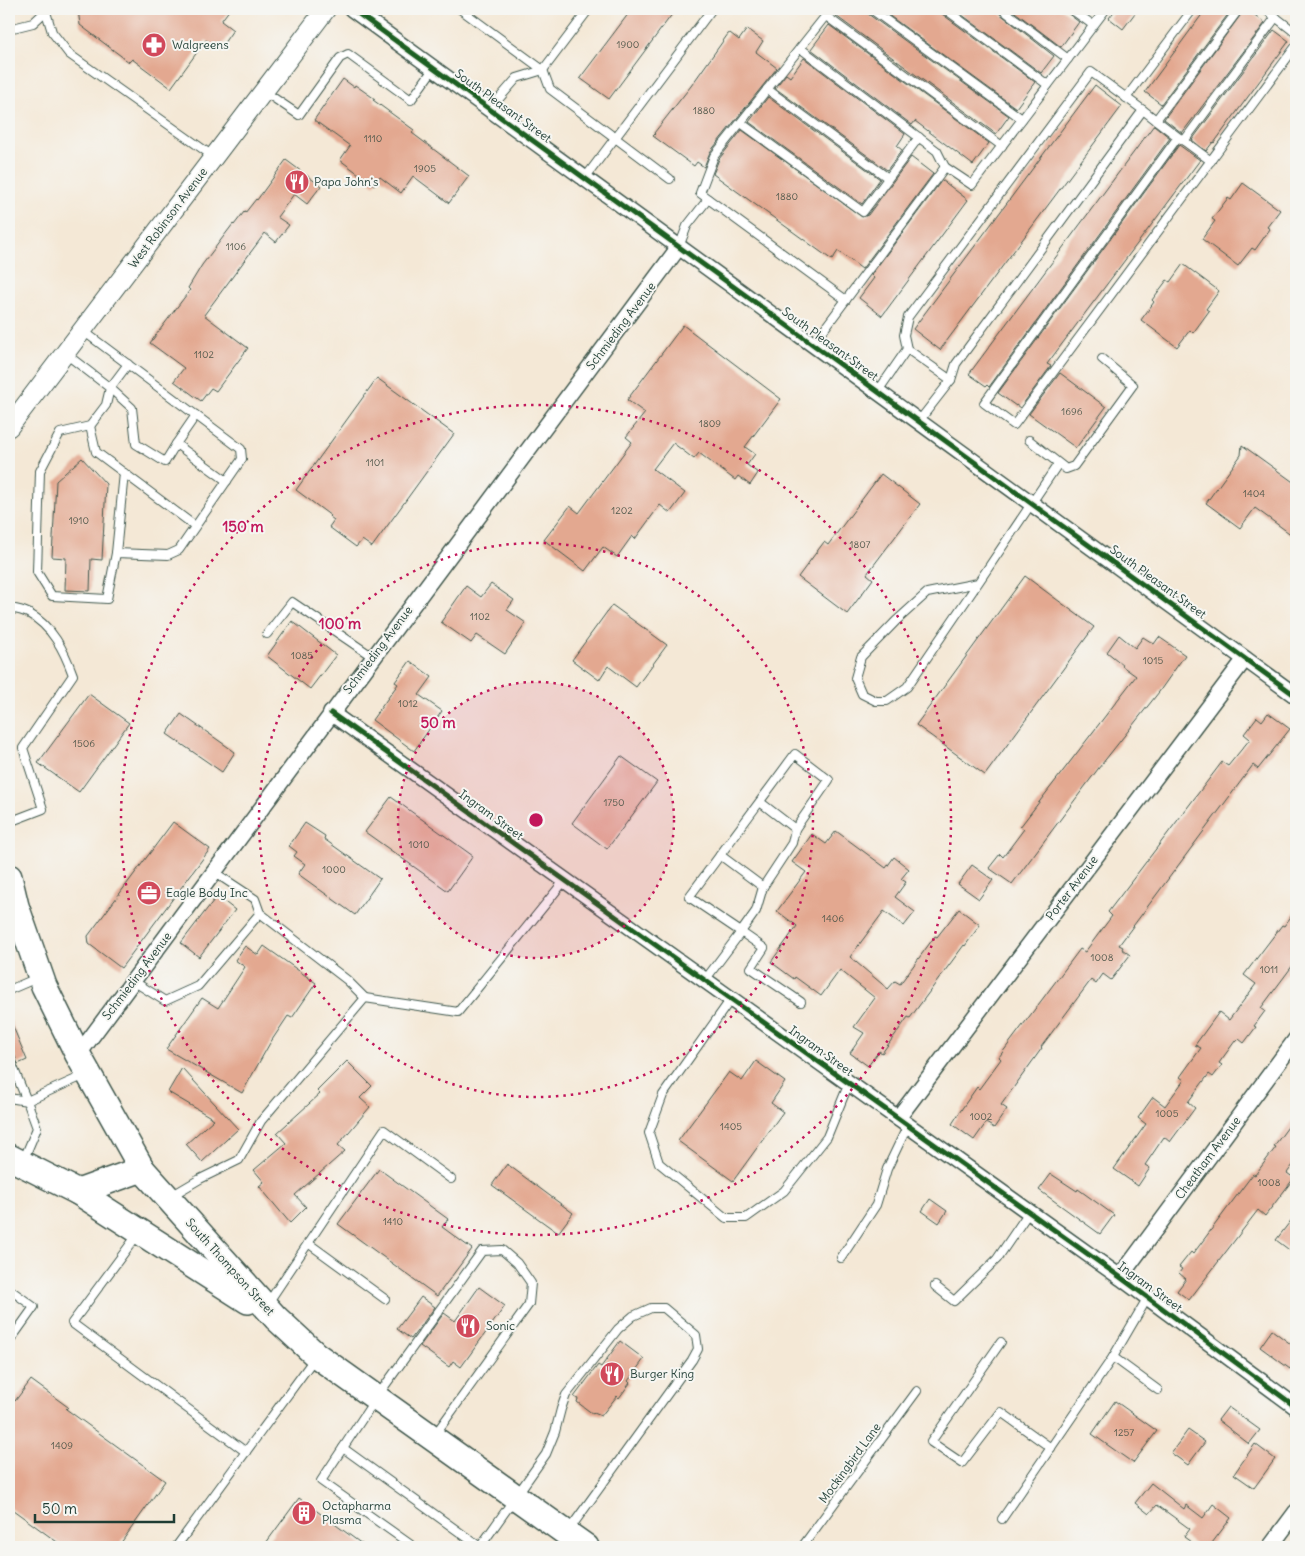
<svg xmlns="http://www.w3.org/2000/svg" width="1305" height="1556" viewBox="0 0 1305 1556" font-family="Delius,sans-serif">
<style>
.building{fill:#e3a890}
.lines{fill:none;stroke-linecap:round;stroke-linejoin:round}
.service-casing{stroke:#3f574c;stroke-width:10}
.minor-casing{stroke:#3f574c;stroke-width:18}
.tertiary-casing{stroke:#3f574c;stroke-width:21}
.trunk-casing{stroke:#3f574c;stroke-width:28}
.service{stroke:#fff;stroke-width:8}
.minor{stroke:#fff;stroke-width:15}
.tertiary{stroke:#fff;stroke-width:19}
.trunk{stroke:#fff;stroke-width:25}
.cycleway-casing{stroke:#f6f6f2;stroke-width:8}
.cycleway{stroke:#1b5e20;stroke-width:5}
.ring{fill:none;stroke:#c2185b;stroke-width:2.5;stroke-dasharray:2.5 5}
.labels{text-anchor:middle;stroke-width:4;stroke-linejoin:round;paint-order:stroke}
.number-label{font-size:10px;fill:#50584b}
.poi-label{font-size:12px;fill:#1f3d34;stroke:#f6f6f2;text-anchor:start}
.street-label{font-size:12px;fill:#1f3d34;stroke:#f6f6f2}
.centre{fill:#c2185b;stroke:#f6f6f2;stroke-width:2.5}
.ring-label{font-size:15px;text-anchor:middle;font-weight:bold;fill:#c2185b;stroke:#f6f6f2;stroke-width:4;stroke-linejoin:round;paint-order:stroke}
</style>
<rect width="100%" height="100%" fill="#f6f6f2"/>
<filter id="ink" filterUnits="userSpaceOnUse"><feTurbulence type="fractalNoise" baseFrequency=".02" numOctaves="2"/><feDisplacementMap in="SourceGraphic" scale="10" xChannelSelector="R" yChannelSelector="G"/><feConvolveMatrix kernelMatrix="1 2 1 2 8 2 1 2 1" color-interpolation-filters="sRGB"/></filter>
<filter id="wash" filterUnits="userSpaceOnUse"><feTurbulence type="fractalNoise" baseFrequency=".0096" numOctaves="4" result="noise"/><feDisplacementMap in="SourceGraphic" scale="20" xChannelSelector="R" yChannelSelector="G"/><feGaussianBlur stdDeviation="1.12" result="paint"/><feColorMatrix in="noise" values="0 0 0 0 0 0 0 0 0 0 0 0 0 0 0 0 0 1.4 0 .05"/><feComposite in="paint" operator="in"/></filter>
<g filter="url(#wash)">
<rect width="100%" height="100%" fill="#f4e8d6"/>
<g id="blocks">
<g class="building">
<polygon points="78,9 230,9 221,21 233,30 219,50 206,40 171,88 132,59 129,62 80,25"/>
<polygon points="632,9 676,9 609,99 580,78"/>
<polygon points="841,9 865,9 868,14 1009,116 996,134 836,16"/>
<polygon points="880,9 939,9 942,14 1035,82 1016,108"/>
<polygon points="954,9 996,9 999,13 1054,56 1041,73"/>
<polygon points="1011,9 1062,9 1079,22 1061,47"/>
<polygon points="1116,9 1138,9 1123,29 1109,18"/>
<polygon points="1206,9 1232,9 1161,104 1145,92"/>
<polygon points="1245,9 1247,9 1265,23 1182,133 1164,119"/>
<polygon points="829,25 989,143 973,165 915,121 912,125 811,49"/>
<polygon points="747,29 763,41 756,52 777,68 710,152 704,167 697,162 694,166 653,136 655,134 654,133 691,86 728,34 730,33 739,40"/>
<polygon points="1274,30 1289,41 1214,143 1213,142 1206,151 1192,140"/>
<polygon points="804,58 905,134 897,146 902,150 887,170 775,88 786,74 790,77"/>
<polygon points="343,79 354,87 355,85 375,99 373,100 414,130 412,133 469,176 449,203 413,176 401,193 380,177 374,185 340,160 350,146 314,120"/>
<polygon points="1095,85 1122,106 940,350 913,329"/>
<polygon points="768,97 880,179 862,204 749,122"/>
<polygon points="1154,125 1170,138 989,387 987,385 986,386 969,374"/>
<polygon points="742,130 862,217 868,215 911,157 933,174 862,269 838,251 832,260 713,174 719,159"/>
<polygon points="1179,145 1200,160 1047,364 1051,366 1020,408 1016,405 1016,406 998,393"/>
<polygon points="286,160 321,186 307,204 294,194 277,217 289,225 276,242 265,233 204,315 248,348 216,391 211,388 201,401 174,381 184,368 150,343 190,290 188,288 202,265 233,224 234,225 244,212 245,213 256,199 257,200"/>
<polygon points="942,180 968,200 882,316 859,298 874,278 871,275"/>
<polygon points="1243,183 1280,210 1267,227 1270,229 1255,250 1252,248 1238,266 1202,239 1215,221 1212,219 1228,198 1231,200"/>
<polygon points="1183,264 1219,291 1206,309 1209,311 1193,333 1190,330 1177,347 1141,320 1154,302 1152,300 1167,280 1170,282"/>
<polygon points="683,325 781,399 745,447 755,454 747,465 758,473 750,485 738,476 735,480 699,453 694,459 673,443 653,469 685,493 670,513 660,505 635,539 632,536 617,557 603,547 585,571 544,540 570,506 579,513 632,442 626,437 645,413 627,400"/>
<polygon points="1060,373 1106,407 1076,448 1029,414"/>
<polygon points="377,378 454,434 372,547 362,540 356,547 329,527 334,520 330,517 331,516 296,490"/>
<polygon points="1242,445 1296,484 1296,538 1255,508 1240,528 1206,503 1241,455"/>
<polygon points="82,458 106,484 102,560 91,559 90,591 65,590 66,558 52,557 56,481"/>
<polygon points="881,474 920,504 867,574 873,579 847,614 798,577 824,542 828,545"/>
<polygon points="1025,576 1094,627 985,775 916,725"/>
<polygon points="491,584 514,600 507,610 526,623 505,654 477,635 471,643 441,622 466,586 481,597"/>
<polygon points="612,605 667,645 636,687 608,666 599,680 572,660"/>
<polygon points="292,621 336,655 310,689 267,656"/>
<polygon points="1119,635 1135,648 1143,637 1154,644 1159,637 1185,655 1159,692 1098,769 1012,884 989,868 1000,854 1003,857 1024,829 1020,827 1136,676 1122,666 1123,665 1107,652"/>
<polygon points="410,661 432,677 419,695 442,711 414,751 372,720 398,684 395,682"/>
<polygon points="89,694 129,723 79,792 38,763"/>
<polygon points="1268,713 1290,729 1258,769 1253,765 1119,945 1123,947 1122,949 1130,955 1111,980 1103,974 1096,984 1091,980 1041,1047 1042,1048 1001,1105 1007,1109 994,1128 986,1123 974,1140 952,1124 963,1107 977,1087 979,1089 1001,1059 999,1057 1080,949 1085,952 1112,916 1108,912 1222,762 1228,766 1250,739 1244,734 1257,717 1262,721"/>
<polygon points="181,714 235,752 222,772 167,734"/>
<polygon points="621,756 657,782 607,849 572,823"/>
<polygon points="391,797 473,856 448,891 365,832"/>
<polygon points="173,822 210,849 121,968 89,944 88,936"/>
<polygon points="305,823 325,836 324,839 380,879 355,915 298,874 305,864 294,856 297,852 289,846"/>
<polygon points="836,831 886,868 894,857 909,869 901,879 906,882 895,897 915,912 904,926 884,911 850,957 888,989 895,981 900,984 935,936 937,937 959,909 980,925 965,946 964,945 910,1018 908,1017 882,1053 879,1051 868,1066 850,1053 864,1033 854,1027 875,998 840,970 821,996 795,977 794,979 771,962 797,926 777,911 806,872 792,862 812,834 826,844"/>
<polygon points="972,865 993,880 979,899 958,884"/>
<polygon points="217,896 235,910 199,957 181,943"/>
<polygon points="1296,910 1296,961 1261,1008 1265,1011 1254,1026 1256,1027 1244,1043 1239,1039 1236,1042 1235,1041 1219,1063 1222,1065 1213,1077 1209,1074 1188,1102 1195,1108 1170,1142 1164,1137 1145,1165 1150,1168 1138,1186 1114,1169 1146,1124 1138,1118 1153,1097 1165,1106 1184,1080 1180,1077 1201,1048 1195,1045 1219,1012 1229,1020 1256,984 1244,975 1282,925 1284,926"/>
<polygon points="245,946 258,955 264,946 316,983 292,1018 288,1016 270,1043 242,1093 166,1049 202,998 218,1008 245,967 235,960"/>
<polygon points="9,1017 27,1060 18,1064 14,1054 9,1051"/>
<polygon points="347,1061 372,1086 360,1098 370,1107 338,1145 345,1151 295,1195 306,1207 290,1223 259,1186 264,1182 254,1170 286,1143 277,1133 320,1094 317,1091"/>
<polygon points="756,1061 785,1082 771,1103 783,1112 733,1181 678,1141 729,1072 742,1081"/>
<polygon points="182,1068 238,1129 202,1162 186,1144 214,1119 168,1092"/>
<polygon points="1296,1116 1296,1161 1287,1173 1294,1178 1265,1216 1258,1210 1189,1300 1177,1291 1186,1279 1179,1273 1182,1269 1179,1267 1191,1252 1193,1254 1253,1174 1255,1175 1276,1147 1274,1146"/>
<polygon points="507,1164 573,1213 558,1233 492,1185"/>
<polygon points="379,1169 448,1219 442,1227 472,1249 437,1296 338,1224"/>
<polygon points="1051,1174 1077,1191 1078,1189 1114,1215 1100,1234 1039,1190"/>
<polygon points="930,1199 947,1211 939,1223 922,1211"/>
<polygon points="1296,1214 1296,1255 1276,1240"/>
<polygon points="479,1287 505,1306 461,1367 453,1361 449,1367 420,1346 444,1313 455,1321"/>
<polygon points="421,1297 435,1307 411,1339 397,1329"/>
<polygon points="1272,1330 1296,1348 1296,1361 1290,1369 1260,1347"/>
<polygon points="620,1341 644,1359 628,1381 630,1383 619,1398 617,1396 601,1416 594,1413 593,1414 577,1402 578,1399 574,1397 598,1365 601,1367"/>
<polygon points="31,1380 68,1407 66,1409 165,1481 118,1547 64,1547 9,1507 9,1396 15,1401"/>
<polygon points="1115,1401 1157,1431 1133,1463 1092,1434"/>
<polygon points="1228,1407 1260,1430 1249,1444 1218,1420"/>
<polygon points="1188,1430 1205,1442 1188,1465 1171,1453"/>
<polygon points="1255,1444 1275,1459 1254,1488 1234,1474"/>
<polygon points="1151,1483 1184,1509 1186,1505 1203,1518 1213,1504 1231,1518 1209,1547 1198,1547 1184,1537 1190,1529 1157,1505 1149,1514 1135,1503"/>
<polygon points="299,1498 366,1547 263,1547"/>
</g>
</g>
</g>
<g filter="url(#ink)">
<use href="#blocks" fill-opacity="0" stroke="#3f574c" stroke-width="1"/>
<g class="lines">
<defs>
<g id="service">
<polyline points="460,9 543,70 550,89 670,179"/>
<polyline points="831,9 714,156 700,193 846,300"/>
<polyline points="871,9 1022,119"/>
<polyline points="945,9 1048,85"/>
<polyline points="1002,9 1068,59"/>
<polyline points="1071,9 1093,25"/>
<polyline points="1265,9 1296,33"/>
<polyline points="46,12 52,32 69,54 214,157"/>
<polyline points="826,16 1002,146"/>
<polyline points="9,29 33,23 48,9"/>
<polyline points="800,48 937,151 945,167"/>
<polyline points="767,89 888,178"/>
<polyline points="265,92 299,115 340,58 348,54 411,100 434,68"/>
<polyline points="1126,98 1193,9"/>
<polyline points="490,109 517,78 543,70 589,9"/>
<polyline points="1143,110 1178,137 984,403 1014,425 1296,46"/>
<polyline points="1156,120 1239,9"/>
<polyline points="741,123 863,212 919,137"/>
<polyline points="1180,138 1211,161"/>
<polyline points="1184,141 1276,17"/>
<polyline points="585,178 712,9"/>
<polyline points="679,247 687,226 708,199"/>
<polyline points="813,344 945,167 972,185 1106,9"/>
<polyline points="907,349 951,380"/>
<polyline points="66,354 110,388 106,405 90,426 60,433 40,471 37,572 52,596 107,599 116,553 168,555 179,550 242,459 241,449 82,330"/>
<polyline points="128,364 110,388 132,408 136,444 165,462 176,444"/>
<polyline points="878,391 907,349 904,335 908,317 1091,72 1143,110 956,364 951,380 919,421"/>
<polyline points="196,415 176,444 227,481"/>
<polyline points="90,426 96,452 195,526"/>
<polyline points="1029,440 1066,469 1074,466 1133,385 1102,359"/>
<polyline points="116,553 124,473"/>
<polyline points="978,583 907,687 887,701 876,701 862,694 855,678 861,657 896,621 927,593 978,583 1058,464"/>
<path d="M 9,608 C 15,609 22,610 28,613 C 52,626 64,650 73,675 L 23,748 L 43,809 L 9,822"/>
<polyline points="267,634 292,602 373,657"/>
<polygon points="795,754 829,780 795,829 792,843 763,887 756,911 741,932 689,897"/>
<polyline points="760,802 795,829"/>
<polyline points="720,855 763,887"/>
<polyline points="214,872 255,899 260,913 347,980 365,998"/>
<polyline points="705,980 741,932 764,948 751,968 801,1002"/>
<polyline points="133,981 165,1001 198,986 260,913"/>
<polyline points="9,990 37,978"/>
<polyline points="731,999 663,1095 649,1133 659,1163 726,1218 746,1218 784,1191 827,1137 849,1083"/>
<polyline points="9,1057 27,1101"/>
<polyline points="9,1098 27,1101"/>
<polyline points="23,1161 37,1128 27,1101 85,1075"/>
<polyline points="171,1196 200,1179 239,1160 261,1121 365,998 458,1012 565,880"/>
<polyline points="138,1234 72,1323 246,1452"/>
<polyline points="308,1243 385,1299"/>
<polyline points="841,1258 876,1205 887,1169 908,1125"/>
<polyline points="935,1286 954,1301 997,1259 1029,1212"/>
<polyline points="9,1289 34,1307 9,1342"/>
<polyline points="268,1303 384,1130 451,1179"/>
<polyline points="1001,1342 931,1442 962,1463 1001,1412 1051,1448"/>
<polyline points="1113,1357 1158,1390"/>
<polyline points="343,1448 480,1547"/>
<polyline points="1002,1519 1113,1357 1148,1297"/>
<polyline points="176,1547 314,1359"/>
<polyline points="414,1547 321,1481 376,1398 482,1251 502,1250 517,1263 531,1283 529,1304 434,1436"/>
<polyline points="480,1547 546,1454 555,1432 561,1409 566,1395 618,1329 633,1316 651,1308 664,1308 696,1335 698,1349 692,1360 569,1530"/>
<polyline points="802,1547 917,1391"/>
</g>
<g id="minor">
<polyline points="352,9 1296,696"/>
<polyline points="331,713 1120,1277 1296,1407"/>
<polyline points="78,1055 679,247"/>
<polyline points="898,1118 1245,659"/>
<polyline points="1120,1277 1296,1039"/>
<polyline points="1270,1547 1296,1512"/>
</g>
<polyline id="tertiary" points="9,427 326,9"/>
<g id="trunk">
<polyline points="9,877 16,906 44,986 78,1055 142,1169 276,1318 316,1355 586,1547"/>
<polyline points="9,1157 78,1192 248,1301"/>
<polyline points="78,1192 142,1169"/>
</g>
</defs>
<use href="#service" class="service-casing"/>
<use href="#minor" class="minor-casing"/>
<use href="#tertiary" class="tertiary-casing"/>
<use href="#trunk" class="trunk-casing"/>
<use href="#service" class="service"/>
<use href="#minor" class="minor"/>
<use href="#tertiary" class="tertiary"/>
<use href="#trunk" class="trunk"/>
<defs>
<g id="cycleway">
<polyline points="352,9 1296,696"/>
<polyline points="331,713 1120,1277 1296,1407"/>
</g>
</defs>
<use href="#cycleway" class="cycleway-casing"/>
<use href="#cycleway" class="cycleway"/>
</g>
</g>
<circle cx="536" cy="820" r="138" fill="#c2185b" fill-opacity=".12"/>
<g class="ring">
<circle cx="536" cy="820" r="138"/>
<circle cx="536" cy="820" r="277"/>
<circle cx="536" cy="820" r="415"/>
</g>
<defs>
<symbol id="pharmacy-disc" viewBox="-11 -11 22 22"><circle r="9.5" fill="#d1495b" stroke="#f6f6f2"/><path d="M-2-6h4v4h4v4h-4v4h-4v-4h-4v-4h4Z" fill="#fff"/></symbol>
<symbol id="restaurant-disc" viewBox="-11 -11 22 22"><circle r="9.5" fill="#d1495b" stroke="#f6f6f2"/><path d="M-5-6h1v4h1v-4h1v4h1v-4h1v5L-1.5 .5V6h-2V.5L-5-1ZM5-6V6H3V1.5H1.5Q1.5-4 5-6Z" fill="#fff"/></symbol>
<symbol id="office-disc" viewBox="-11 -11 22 22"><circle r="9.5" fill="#d1495b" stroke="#f6f6f2"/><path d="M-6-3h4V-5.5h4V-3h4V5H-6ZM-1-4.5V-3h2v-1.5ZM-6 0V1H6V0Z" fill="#fff"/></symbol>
<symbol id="building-disc" viewBox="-11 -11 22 22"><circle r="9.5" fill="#d1495b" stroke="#f6f6f2"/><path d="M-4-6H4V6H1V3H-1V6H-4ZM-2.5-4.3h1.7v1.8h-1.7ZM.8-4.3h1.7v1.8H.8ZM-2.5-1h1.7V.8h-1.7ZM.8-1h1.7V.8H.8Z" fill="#fff"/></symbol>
</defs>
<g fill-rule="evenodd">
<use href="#pharmacy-disc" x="140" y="31" width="28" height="28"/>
<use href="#restaurant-disc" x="283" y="168" width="28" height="28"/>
<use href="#office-disc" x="135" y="879" width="28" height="28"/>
<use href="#restaurant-disc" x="454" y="1312" width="28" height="28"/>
<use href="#restaurant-disc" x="598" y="1360" width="28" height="28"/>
<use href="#building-disc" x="290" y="1499" width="28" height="28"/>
</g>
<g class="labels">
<g class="number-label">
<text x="628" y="48">1900</text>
<text x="704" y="114">1880</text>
<text x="373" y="142">1110</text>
<text x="425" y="172">1905</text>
<text x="787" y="200">1880</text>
<text x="236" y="250">1106</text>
<text x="204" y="358">1102</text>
<text x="1072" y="415">1696</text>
<text x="710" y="427">1809</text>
<text x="375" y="466">1101</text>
<text x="1254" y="497">1404</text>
<text x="622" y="514">1202</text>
<text x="79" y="524">1910</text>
<text x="860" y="548">1807</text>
<text x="480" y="620">1102</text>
<text x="302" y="659">1085</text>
<text x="1153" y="664">1015</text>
<text x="408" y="707">1012</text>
<text x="84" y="747">1506</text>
<text x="614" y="806">1750</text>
<text x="419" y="848">1010</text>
<text x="334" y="873">1000</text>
<text x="833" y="922">1406</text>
<text x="1102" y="961">1008</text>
<text x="1269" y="973">1011</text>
<text x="1167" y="1117">1005</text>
<text x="981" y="1120">1002</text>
<text x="731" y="1130">1405</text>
<text x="1269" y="1186">1008</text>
<text x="393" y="1225">1410</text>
<text x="1124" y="1436">1257</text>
<text x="62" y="1449">1409</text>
</g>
<g class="poi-label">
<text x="172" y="49">Walgreens</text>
<text x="314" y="186">Papa John's</text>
<text x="166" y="897">Eagle Body Inc</text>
<text x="486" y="1330">Sonic</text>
<text x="630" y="1378">Burger King</text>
<text x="322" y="1510">Octapharma<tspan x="322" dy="14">Plasma</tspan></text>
</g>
<g class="street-label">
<text transform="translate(503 106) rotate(36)" y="4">South Pleasant Street</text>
<text transform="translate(168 218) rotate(-53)" y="4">West Robinson Avenue</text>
<text transform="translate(621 326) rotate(-53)" y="4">Schmieding Avenue</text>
<text transform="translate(830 344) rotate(36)" y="4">South Pleasant Street</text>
<text transform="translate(1158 582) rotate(36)" y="4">South Pleasant Street</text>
<text transform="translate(378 650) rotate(-53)" y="4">Schmieding Avenue</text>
<text transform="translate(491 815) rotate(36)" y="4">Ingram Street</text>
<text transform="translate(1072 888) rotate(-53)" y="4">Porter Avenue</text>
<text transform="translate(137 976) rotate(-53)" y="4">Schmieding Avenue</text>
<text transform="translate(821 1051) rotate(36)" y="4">Ingram Street</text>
<text transform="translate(1208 1158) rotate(-53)" y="4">Cheatham Avenue</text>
<text transform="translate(230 1267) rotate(48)" y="4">South Thompson Street</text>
<text transform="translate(1150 1287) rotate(36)" y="4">Ingram Street</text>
<text transform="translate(850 1463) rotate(-54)" y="4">Mockingbird Lane</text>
</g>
</g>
<circle cx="536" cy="820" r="8" class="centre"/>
<g class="ring-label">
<text x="243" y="532">150 m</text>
<text x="340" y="629">100 m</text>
<text x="438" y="728">50 m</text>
</g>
<rect width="1305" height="1556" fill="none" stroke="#f6f6f2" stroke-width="30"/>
<path d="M35 1514v8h139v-8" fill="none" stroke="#1f3d34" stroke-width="2.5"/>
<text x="42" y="1514" font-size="15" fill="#1f3d34" stroke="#f6f6f2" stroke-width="4" paint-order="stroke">50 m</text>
</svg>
